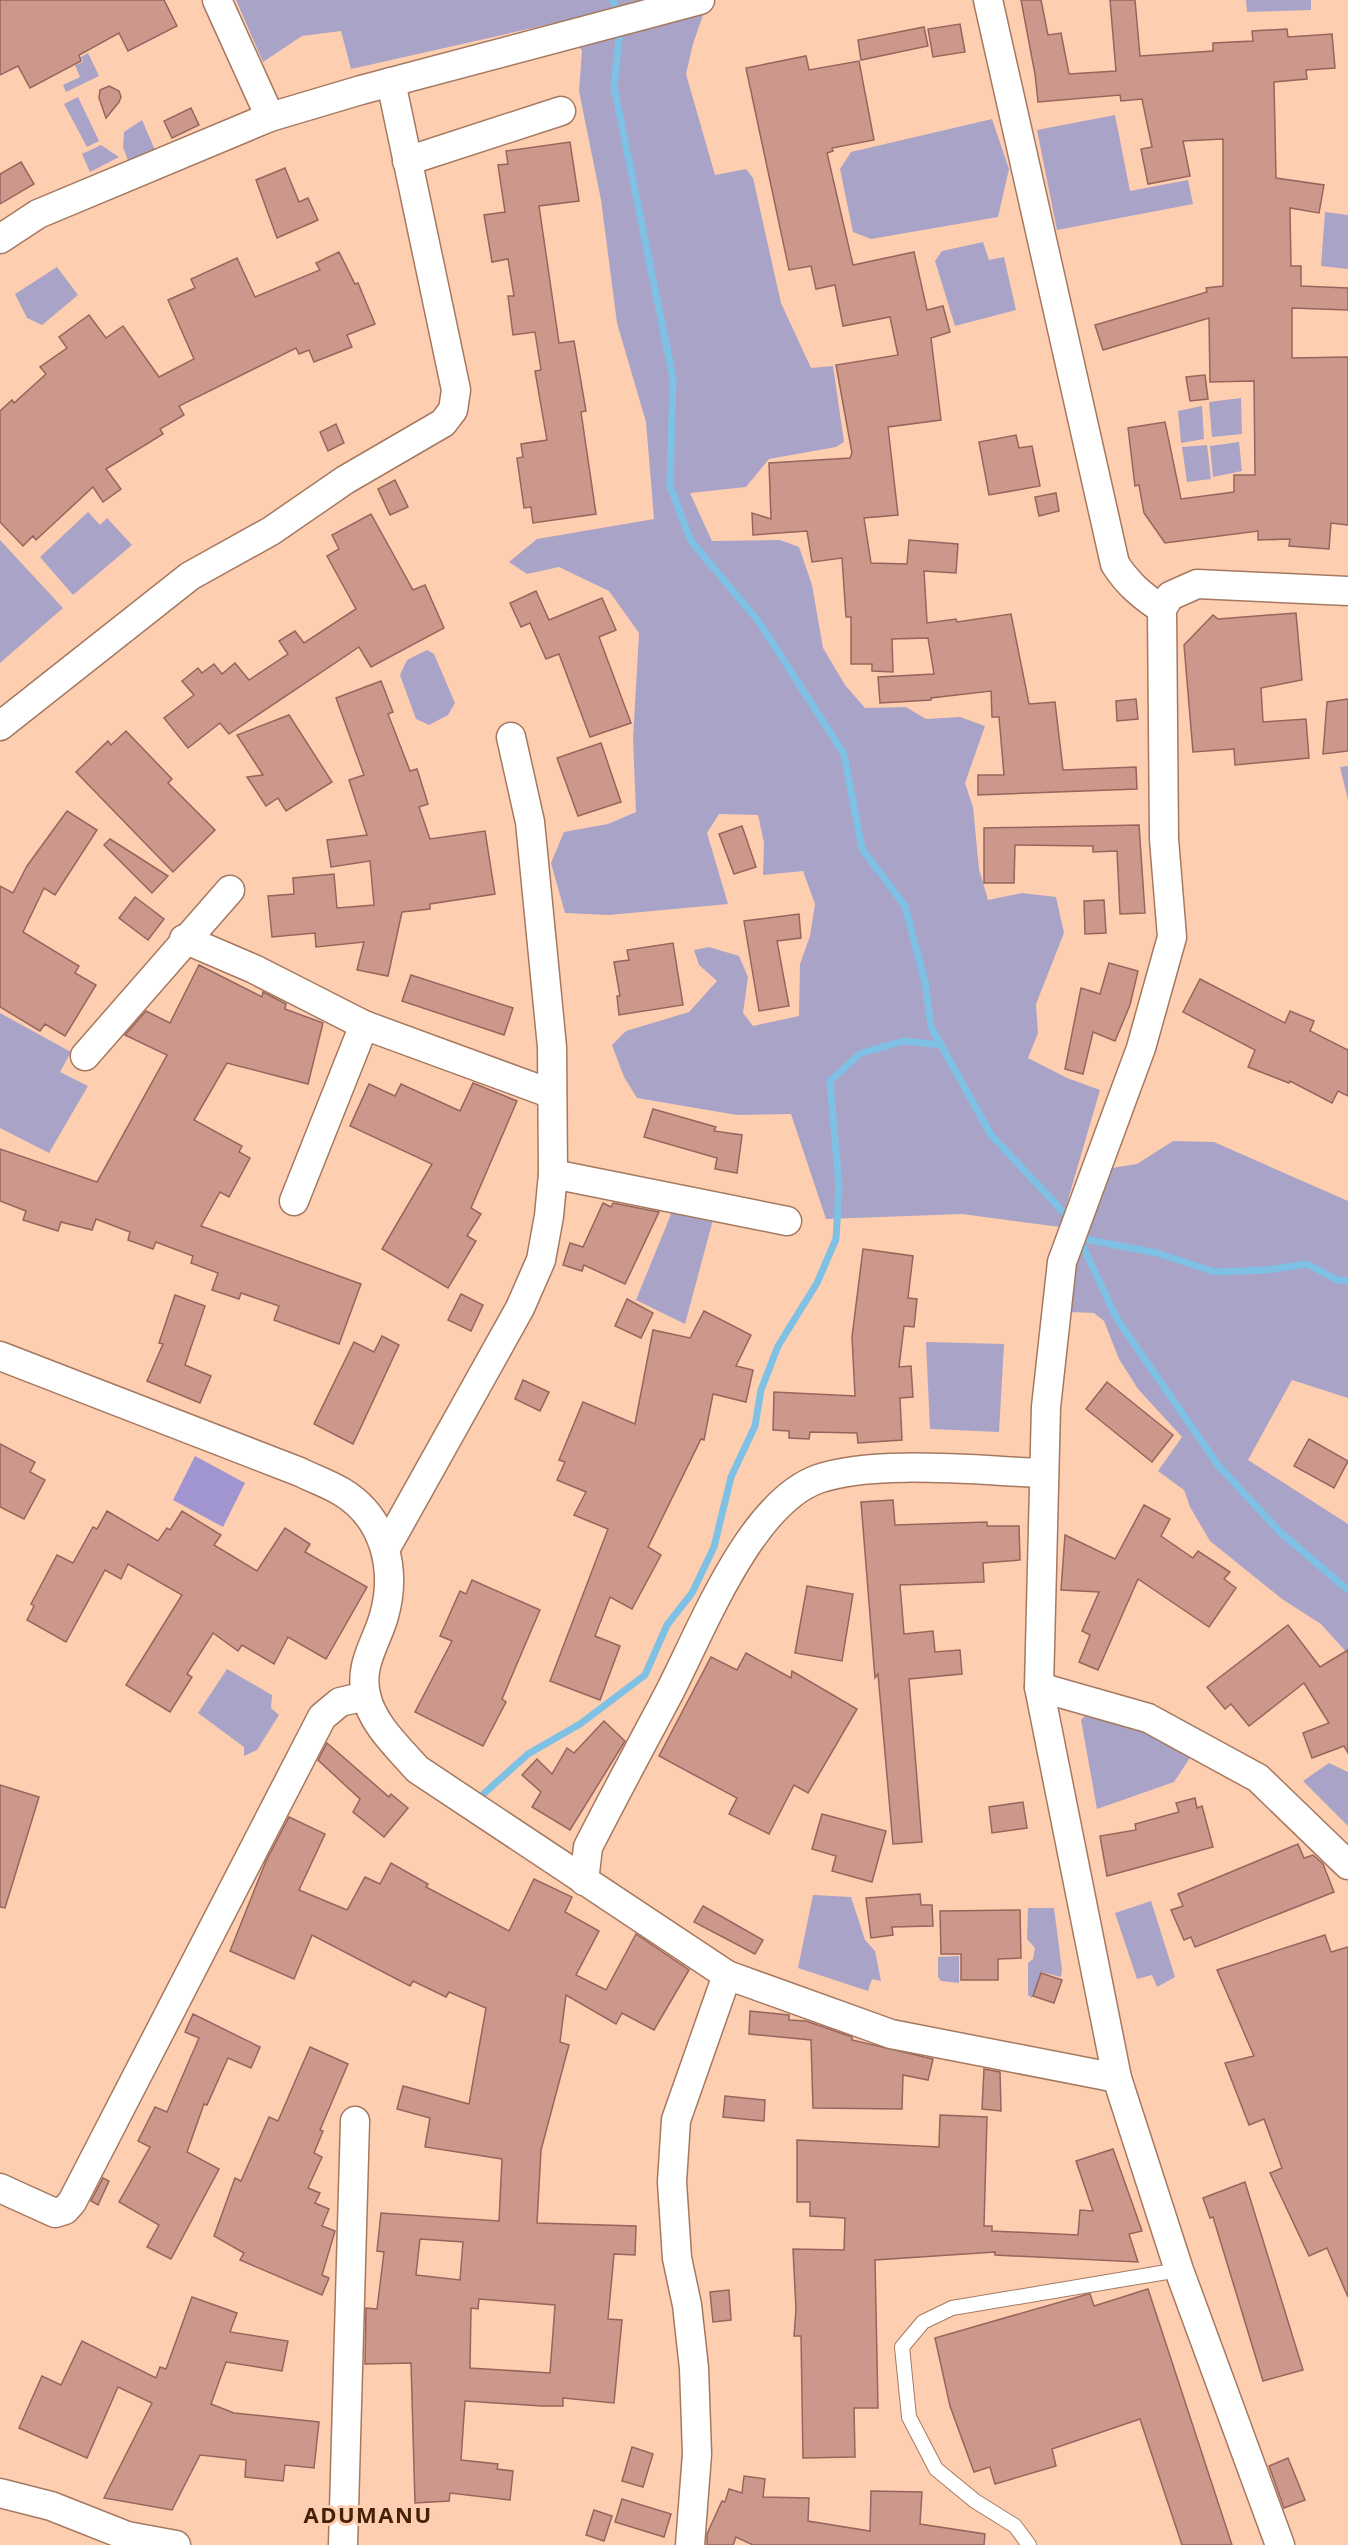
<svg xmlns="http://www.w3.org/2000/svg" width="1348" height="2545" viewBox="0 0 1348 2545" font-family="'Open Sans',sans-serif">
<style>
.green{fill:#a9a3c8}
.forest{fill:#a095cf}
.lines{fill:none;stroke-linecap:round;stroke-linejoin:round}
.stream{stroke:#7fc1e4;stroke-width:7}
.building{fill:#cd988c;stroke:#97655b;stroke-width:1.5;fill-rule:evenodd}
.service-casing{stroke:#a5795f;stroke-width:16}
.minor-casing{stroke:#a5795f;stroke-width:31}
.service{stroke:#fff;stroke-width:14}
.minor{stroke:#fff;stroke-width:28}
.labels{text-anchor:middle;stroke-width:6;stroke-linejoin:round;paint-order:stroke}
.district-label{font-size:22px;font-weight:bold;letter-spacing:1.5px;fill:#452107;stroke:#feceb1}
</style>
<rect width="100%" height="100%" fill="#feceb1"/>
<g class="green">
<polygon points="236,0 708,0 693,44 686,74 715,175 746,169 753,178 781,303 811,368 833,366 844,442 836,447 769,459 746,487 690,493 712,541 780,540 799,547 812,585 823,648 845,685 865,708 906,707 926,719 960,717 985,726 965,783 973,807 979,869 988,900 1022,893 1056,897 1064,933 1036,1004 1038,1033 1028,1058 1067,1078 1100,1090 1060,1227 962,1214 826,1219 791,1114 737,1115 637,1098 624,1077 612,1045 626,1031 689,1012 717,981 699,965 694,950 709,947 739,956 748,977 743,1013 753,1026 799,1016 800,964 810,936 815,904 803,871 763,875 764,843 758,815 719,814 707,833 728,904 609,915 565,913 551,863 564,832 608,824 636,812 633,739 639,633 609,591 559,567 527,574 509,562 537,539 654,519 646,422 617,323 601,200 579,91 582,51 564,21 351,69 341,31 302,36 263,62"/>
<polygon points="1246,0 1311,0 1311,10 1247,12"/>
<polygon points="88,53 99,76 66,92 63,85 80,77 75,65 83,62 81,57"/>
<polygon points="78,97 99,141 87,147 64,104"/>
<polygon points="1115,115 1130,191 1188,180 1193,204 1057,230 1037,130"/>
<polygon points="992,119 1009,169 998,217 871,239 853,232 840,169 851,152"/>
<polygon points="142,120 155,150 129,163 123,147 124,132"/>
<polygon points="101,145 119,157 90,172 82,154"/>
<polygon points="1325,212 1348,215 1348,269 1321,266"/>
<polygon points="983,242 989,260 1004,257 1016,310 955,326 935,261 942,251"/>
<polygon points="57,267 78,295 42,325 27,318 15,294"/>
<polygon points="1241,398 1242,434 1212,437 1209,402"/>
<polygon points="1202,406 1204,439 1181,443 1178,411"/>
<polygon points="1239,442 1242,471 1213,477 1210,446"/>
<polygon points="1207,445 1211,479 1187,482 1182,447"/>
<polygon points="88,512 100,525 107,518 132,545 73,595 40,557"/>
<polygon points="0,540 63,608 0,663"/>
<polygon points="427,650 434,654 455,703 448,715 429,725 416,719 400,675 407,660"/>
<polygon points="1348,766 1348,800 1340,767"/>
<polygon points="0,1013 71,1052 60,1072 88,1086 49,1153 0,1128"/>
<polygon points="1173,1141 1214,1142 1348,1201 1348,1398 1292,1380 1248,1460 1348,1524 1348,1654 1321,1624 1282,1599 1210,1541 1190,1507 1184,1490 1158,1471 1182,1437 1138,1389 1119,1359 1104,1321 1094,1313 1069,1312 1066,1272 1105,1169 1137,1164"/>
<polygon points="676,1202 714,1216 685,1324 636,1300"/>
<polygon points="926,1342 1004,1344 999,1432 930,1429"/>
<polygon points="227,1669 272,1695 271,1708 279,1715 257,1750 244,1756 244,1747 198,1713"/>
<polygon points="1091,1710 1195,1750 1174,1782 1097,1809 1081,1720"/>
<polygon points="1329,1763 1348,1772 1348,1826 1303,1781"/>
<polygon points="813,1895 851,1897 865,1940 875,1951 881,1981 872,1979 868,1991 798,1968"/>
<polygon points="1151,1901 1175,1977 1157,1987 1152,1975 1137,1979 1115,1913"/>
<polygon points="1028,1908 1054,1908 1062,1970 1061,1977 1041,1972 1032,1998 1028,1995 1028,1963 1033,1959 1035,1948 1027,1939"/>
<polygon points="959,1956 959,1983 941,1981 938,1977 938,1957"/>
</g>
<polygon class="forest" points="195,1456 245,1483 223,1527 173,1500"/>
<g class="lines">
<g class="stream">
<polyline points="613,0 617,15"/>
<polyline points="620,29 614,87 673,378 670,486 691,541 759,622 844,754 862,849 905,906 925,982 931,1027 991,1135 1071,1220"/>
<polyline points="1079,1238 1117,1319 1218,1465 1280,1532 1348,1590"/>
<polyline points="1079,1238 1157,1253 1215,1272 1267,1270 1307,1264 1337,1280 1348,1281"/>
<polyline points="479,1798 528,1754 580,1724 645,1675 667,1625 692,1593 714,1547 731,1477 755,1426 761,1390 778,1346 817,1283 836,1239 839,1187 830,1081 861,1053 904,1041 941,1045"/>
</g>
</g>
<g class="building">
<polygon points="0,0 164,0 177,26 128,51 119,33 79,55 81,61 30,88 18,66 0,75"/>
<polygon points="1021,0 1041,0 1048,35 1061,33 1069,74 1116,71 1110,0 1135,0 1140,56 1213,51 1213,43 1253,41 1252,31 1287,29 1288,37 1332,34 1335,68 1306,70 1307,79 1274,82 1276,178 1324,185 1319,213 1290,208 1291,266 1301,266 1301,286 1348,288 1348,310 1292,308 1292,358 1348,357 1348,525 1331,523 1329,549 1289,546 1290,539 1258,540 1258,531 1165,543 1144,513 1139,485 1135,486 1128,428 1165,422 1181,499 1234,492 1234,475 1255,475 1254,381 1210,382 1209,318 1103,350 1095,325 1207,292 1206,288 1223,286 1223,139 1183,141 1190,176 1148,184 1141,149 1152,147 1142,99 1121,101 1120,95 1038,102 1035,74"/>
<polygon points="960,24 965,52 933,57 928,29"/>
<polygon points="924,27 928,46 861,60 858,40"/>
<polygon points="806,56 809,70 859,61 874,140 832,148 833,151 827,153 853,265 914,252 927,310 943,306 950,332 931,338 941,420 888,427 898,515 864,518 871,563 907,564 909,540 958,544 956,573 924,571 927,623 956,619 957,622 1011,614 1029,704 1055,702 1063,770 1136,767 1137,789 978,795 978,775 1004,775 999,717 992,717 991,691 931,698 931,700 880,703 878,677 934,674 928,638 892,639 893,672 872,671 872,664 851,664 851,617 846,617 842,558 812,562 807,531 753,535 752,513 771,519 769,463 850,458 852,453 836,365 898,355 890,317 843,326 835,285 816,289 811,266 789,270 746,68"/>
<polygon points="109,86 119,91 121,97 119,102 106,118 99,98 100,90"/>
<polygon points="191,108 199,125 172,138 164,121"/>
<polygon points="570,142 579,201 539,206 559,343 574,341 586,411 581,412 596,514 533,523 531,507 524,508 517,458 523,457 521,444 547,440 535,371 541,370 535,332 513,335 508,296 514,296 508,259 492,262 484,215 505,212 498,165 508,164 506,151"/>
<polygon points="21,162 34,184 0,204 0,174"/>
<polygon points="285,168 299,202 308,198 318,220 277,238 256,180"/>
<polygon points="339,252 355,284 358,283 375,324 347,335 352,347 314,362 309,350 299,354 296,348 179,406 184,415 160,429 163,434 106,469 121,489 103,502 93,487 36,540 33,536 23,546 0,522 0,411 12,400 14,403 46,374 40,367 67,348 59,337 89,315 106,338 123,326 159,377 194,359 168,300 195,288 191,279 237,258 255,297 320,270 316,263"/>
<polygon points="1205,375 1208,399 1190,401 1186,377"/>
<polygon points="336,424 344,443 328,451 320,432"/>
<polygon points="1016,435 1019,448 1032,446 1040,486 989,495 979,442"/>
<polygon points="395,480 408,507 390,515 378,489"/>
<polygon points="1056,493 1059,511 1039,516 1035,497"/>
<polygon points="371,514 413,590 425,585 444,628 371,667 359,647 229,734 220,723 188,748 164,718 194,695 182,681 198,668 202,673 214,664 222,674 235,663 249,680 288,654 279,641 295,631 304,643 356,609 327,556 339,549 332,535"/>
<polygon points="536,591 549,620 602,598 616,630 599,637 631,723 590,737 559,654 546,659 530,623 521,627 510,603"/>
<polygon points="1296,613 1302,680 1261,688 1263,722 1306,719 1309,758 1235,765 1234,749 1193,752 1184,645 1213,615 1218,619"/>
<polygon points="381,681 393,712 388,714 410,771 417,769 428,804 419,807 430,839 485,831 495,894 430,904 430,909 402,912 388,976 357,970 364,942 316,947 315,933 272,937 268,896 294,894 293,878 334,874 337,908 374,905 370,861 331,867 327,840 367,835 349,780 364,775 336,698"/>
<polygon points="1136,699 1138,719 1117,721 1116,701"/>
<polygon points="1348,699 1348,751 1323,754 1327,702"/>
<polygon points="289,715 332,782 286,811 278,798 266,806 247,777 263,775 237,735"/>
<polygon points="126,731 172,779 168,783 215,830 173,872 76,772 108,741 111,745"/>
<polygon points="601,743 621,802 578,816 557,758"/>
<polygon points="67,811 97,830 55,895 44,888 23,932 79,966 75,973 96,985 65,1036 45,1024 40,1031 0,1007 0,886 13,893 27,866"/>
<polygon points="1139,825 1145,913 1120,914 1117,851 1093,852 1093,846 1015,845 1014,883 984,883 984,828"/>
<polygon points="742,826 756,867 734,874 719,834"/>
<polygon points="110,839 168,876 152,893 104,845"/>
<polygon points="135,897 164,919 148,940 119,918"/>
<polygon points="1104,900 1106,933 1085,934 1084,901"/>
<polygon points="799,914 801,938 777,941 789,1006 759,1011 744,921"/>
<polygon points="673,943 683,1005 619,1015 617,996 620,996 614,962 629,960 627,950"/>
<polygon points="1109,963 1138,971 1130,1005 1115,1041 1093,1032 1083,1074 1065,1069 1081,988 1100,994"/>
<polygon points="199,965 262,997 263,992 286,1004 285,1009 323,1023 308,1084 227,1063 194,1120 242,1146 239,1152 250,1158 229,1197 220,1192 201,1226 361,1284 339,1344 274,1320 279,1306 241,1293 239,1299 212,1290 218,1273 191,1263 193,1256 156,1242 153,1249 128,1240 130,1232 96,1219 92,1230 61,1222 58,1231 23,1220 26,1211 0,1201 0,1149 97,1182 167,1055 125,1035 146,1011 170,1023"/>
<polygon points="411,975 513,1008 504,1035 402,1001"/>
<polygon points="1200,979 1285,1023 1290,1011 1314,1021 1310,1031 1348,1050 1348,1096 1338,1091 1332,1103 1290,1081 1289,1083 1248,1067 1255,1050 1183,1012"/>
<polygon points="473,1083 517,1101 471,1208 481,1214 467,1236 476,1241 448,1288 382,1249 432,1164 350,1126 369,1084 395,1096 401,1084 460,1111"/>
<polygon points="653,1109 716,1127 714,1131 742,1135 737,1173 715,1169 717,1158 644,1137"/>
<polygon points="603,1203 611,1207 613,1203 659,1212 625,1284 584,1265 582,1271 563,1265 570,1243 583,1247"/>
<polygon points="863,1249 913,1256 908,1298 917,1299 914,1327 904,1326 899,1367 911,1366 913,1397 900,1398 902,1440 858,1443 857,1433 810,1432 809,1439 789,1438 789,1431 773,1430 774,1392 855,1396 852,1337"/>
<polygon points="461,1294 483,1305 471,1331 448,1320"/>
<polygon points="175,1295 205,1306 185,1365 211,1376 200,1403 147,1381 163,1344 159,1343"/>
<polygon points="627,1299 653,1313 641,1338 615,1326"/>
<polygon points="704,1311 751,1335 736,1366 753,1370 746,1402 713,1394 704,1440 701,1439 648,1547 661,1555 632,1609 610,1597 595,1636 620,1646 600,1700 550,1681 608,1529 574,1515 586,1492 557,1480 565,1462 559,1460 583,1402 635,1424 653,1330 690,1338"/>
<polygon points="382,1336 399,1345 353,1444 314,1424 354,1342 374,1352"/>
<polygon points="523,1380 549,1392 540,1411 515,1399"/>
<polygon points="1107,1382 1173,1435 1152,1462 1086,1409"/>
<polygon points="1309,1439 1348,1461 1334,1488 1294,1466"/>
<polygon points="0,1444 35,1462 30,1472 45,1480 24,1519 0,1507"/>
<polygon points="893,1500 895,1525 987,1522 987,1526 1019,1526 1020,1560 983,1563 984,1582 900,1585 904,1634 933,1631 935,1652 960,1650 962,1674 909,1679 922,1842 893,1844 878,1674 875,1678 861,1502"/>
<polygon points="1144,1505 1170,1519 1161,1536 1193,1558 1198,1551 1230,1572 1224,1579 1236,1588 1209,1627 1138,1579 1098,1670 1079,1662 1090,1635 1082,1631 1099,1592 1061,1590 1065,1535 1115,1559"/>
<polygon points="107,1511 158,1541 167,1528 170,1530 182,1511 221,1535 214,1545 257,1571 285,1528 310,1544 305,1552 367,1587 326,1659 288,1637 274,1664 242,1645 238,1651 213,1633 187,1674 192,1677 170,1712 126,1685 182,1595 128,1564 121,1579 105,1570 66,1642 27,1620 34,1606 31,1604 57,1555 73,1563 93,1527 97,1529"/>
<polygon points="472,1580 540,1610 502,1699 506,1702 483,1746 415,1712 452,1641 440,1636 460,1591 466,1594"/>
<polygon points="807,1586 853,1594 842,1661 795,1653"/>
<polygon points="1288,1625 1320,1667 1348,1650 1348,1753 1344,1746 1312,1758 1303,1733 1329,1723 1304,1683 1249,1726 1231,1704 1225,1709 1207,1687"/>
<polygon points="746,1653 791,1678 792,1671 857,1709 808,1793 794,1785 769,1834 729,1814 737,1798 659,1756 711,1657 737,1670"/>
<polygon points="604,1721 625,1741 570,1830 532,1807 541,1792 522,1775 537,1759 552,1774 567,1748 574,1753"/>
<polygon points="327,1743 389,1797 391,1794 408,1808 384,1837 353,1812 360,1799 318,1760"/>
<polygon points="0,1785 39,1797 5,1908 0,1907"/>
<polygon points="1195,1798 1197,1808 1202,1806 1213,1847 1107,1876 1100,1836 1136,1830 1135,1824 1179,1812 1176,1803"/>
<polygon points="1023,1802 1027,1828 992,1833 989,1807"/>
<polygon points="822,1814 886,1831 872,1882 832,1871 836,1856 812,1849"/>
<path d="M 289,1817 L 325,1834 L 299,1890 L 347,1910 L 365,1877 L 380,1884 L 391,1863 L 428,1884 L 426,1887 L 509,1931 L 534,1879 L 572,1897 L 565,1912 L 599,1931 L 576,1975 L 606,1990 L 636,1934 L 689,1970 L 654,2030 L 622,2013 L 616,2024 L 566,1995 L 560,2042 L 569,2045 L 541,2150 L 537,2223 L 636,2226 L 635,2255 L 614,2254 L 608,2319 L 622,2320 L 614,2403 L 563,2398 L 563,2406 L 542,2406 L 465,2401 L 461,2460 L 498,2464 L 497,2469 L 513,2471 L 510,2500 L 450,2493 L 449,2501 L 415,2503 L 411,2363 L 365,2364 L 366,2308 L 377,2309 L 384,2252 L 377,2251 L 381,2213 L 499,2221 L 502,2159 L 425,2147 L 430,2118 L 397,2109 L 403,2086 L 469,2104 L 486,2008 L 449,1992 L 446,1997 L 413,1981 L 410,1986 L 312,1935 L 294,1979 L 230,1951 L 266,1861 ZM 420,2239 L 463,2242 L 460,2280 L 416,2275 ZM 479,2299 L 555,2305 L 550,2373 L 470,2368 L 471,2308 L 478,2309 Z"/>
<polygon points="1298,1844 1304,1858 1313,1855 1323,1864 1334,1892 1195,1947 1191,1937 1184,1940 1171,1910 1183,1906 1178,1894"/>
<polygon points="920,1894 921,1905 932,1905 933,1926 892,1927 893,1935 871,1938 866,1898"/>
<polygon points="703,1906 763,1940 755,1954 694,1922"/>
<polygon points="1020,1910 1021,1958 998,1959 998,1980 961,1980 961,1954 941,1954 940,1911"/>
<polygon points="1325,1935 1331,1952 1348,1947 1348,2297 1327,2248 1309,2256 1270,2173 1282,2168 1264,2119 1249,2125 1225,2063 1254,2056 1217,1970"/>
<polygon points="1041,1973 1062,1980 1054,2003 1033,1996"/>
<polygon points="750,2011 789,2015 789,2020 806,2021 852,2037 852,2040 933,2059 928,2080 903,2075 902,2109 813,2108 811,2040 749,2034"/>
<polygon points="193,2014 260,2047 251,2068 228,2058 207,2105 204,2104 187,2152 219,2169 171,2259 147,2247 159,2225 119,2202 150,2147 138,2141 155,2107 167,2112 199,2038 185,2032"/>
<polygon points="310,2047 348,2064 320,2130 323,2131 314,2153 322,2157 308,2188 320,2193 315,2203 329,2209 322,2226 335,2231 322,2275 329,2278 322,2295 240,2260 244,2253 214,2236 235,2178 241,2181 269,2117 278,2121"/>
<polygon points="984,2069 1000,2072 1001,2111 982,2109"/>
<polygon points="725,2096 765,2100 764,2121 723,2117"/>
<polygon points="940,2115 987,2117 984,2226 992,2226 992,2231 1078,2235 1080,2210 1093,2211 1076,2161 1113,2149 1142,2231 1129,2234 1138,2262 995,2255 995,2252 875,2260 878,2408 854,2408 855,2457 803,2458 801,2336 794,2336 796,2309 793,2249 844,2250 845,2218 810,2216 810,2202 797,2202 797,2140 939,2147"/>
<polygon points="103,2178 109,2181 98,2205 91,2201"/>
<polygon points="1245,2182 1303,2370 1263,2381 1213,2217 1210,2218 1203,2198"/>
<polygon points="1148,2289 1232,2545 1182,2545 1140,2419 1052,2449 1056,2466 995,2484 990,2467 974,2472 950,2406 935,2338 1088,2294 1090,2294 1094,2306"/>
<polygon points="729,2290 731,2320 713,2322 710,2292"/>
<polygon points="192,2297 237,2313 230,2332 288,2341 282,2371 226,2362 211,2404 234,2413 319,2422 314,2468 285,2465 283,2481 245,2477 246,2460 200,2455 172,2510 104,2498 152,2403 118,2387 87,2458 19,2428 42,2376 61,2385 82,2341 156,2378 160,2367 166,2369"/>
<polygon points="632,2447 653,2454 643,2487 622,2481"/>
<polygon points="1288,2458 1305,2500 1284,2508 1269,2466"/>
<polygon points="744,2476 765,2479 763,2497 809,2498 808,2521 870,2531 871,2491 922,2492 920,2524 985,2534 984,2545 753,2545 736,2537 733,2545 707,2545 707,2534 722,2501 725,2502 729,2489 742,2493"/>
<polygon points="622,2499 671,2514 664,2537 615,2522"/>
<polygon points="594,2510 612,2516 604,2541 586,2535"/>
</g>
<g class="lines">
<defs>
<polyline id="service" points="1029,2545 1015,2526 975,2501 936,2469 909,2417 902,2347 923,2322 952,2308 1179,2270"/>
<g id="minor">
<polyline points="217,0 270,117"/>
<path d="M 988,0 L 1115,564 C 1128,584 1142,596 1162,609"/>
<polyline points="407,161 561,111"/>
<polyline points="0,239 38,214 270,117 361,90 700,0"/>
<polyline points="0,726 190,576 271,531 345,480 443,423 453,410 456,390 391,82"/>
<polyline points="184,939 254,969 364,1025 552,1094"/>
<polyline points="85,1056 230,890"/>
<polyline points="553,1174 787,1221"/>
<polyline points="294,1201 364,1025"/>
<path d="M 0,1356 L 300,1472 C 314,1479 329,1484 342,1492 C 385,1518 397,1570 384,1616 C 376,1644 359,1664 366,1695 C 372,1724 399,1748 417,1769 L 727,1975 L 891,2034 L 1117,2078"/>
<polyline points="386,1548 520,1308 541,1260 549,1216 553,1174 552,1047 530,822 511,737"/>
<polyline points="1039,1687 1148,1718 1258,1778 1348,1865"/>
<path d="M 584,1881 L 588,1847 C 614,1796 641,1746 668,1695 C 701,1632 749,1504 818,1479 C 874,1459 983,1471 1044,1473"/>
<polyline points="0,2188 55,2213 65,2210 72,2202 322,1717 340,1702 366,1696"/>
<polyline points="0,2493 51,2506 127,2536 176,2545"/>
<polyline points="343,2545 355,2121"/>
<polyline points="690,2545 697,2454 694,2368 687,2305 677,2258 672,2182 676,2120 727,1975"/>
<polyline points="1280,2545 1179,2270 1117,2078 1039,1687 1046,1407 1062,1262 1141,1048 1172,937 1164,839 1162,609 1170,596 1197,584 1348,591"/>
</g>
</defs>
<use href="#service" class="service-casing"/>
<use href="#minor" class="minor-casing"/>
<use href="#service" class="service"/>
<use href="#minor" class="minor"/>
</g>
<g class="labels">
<g class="district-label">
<text x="368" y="2523">ADUMANU</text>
</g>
</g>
</svg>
